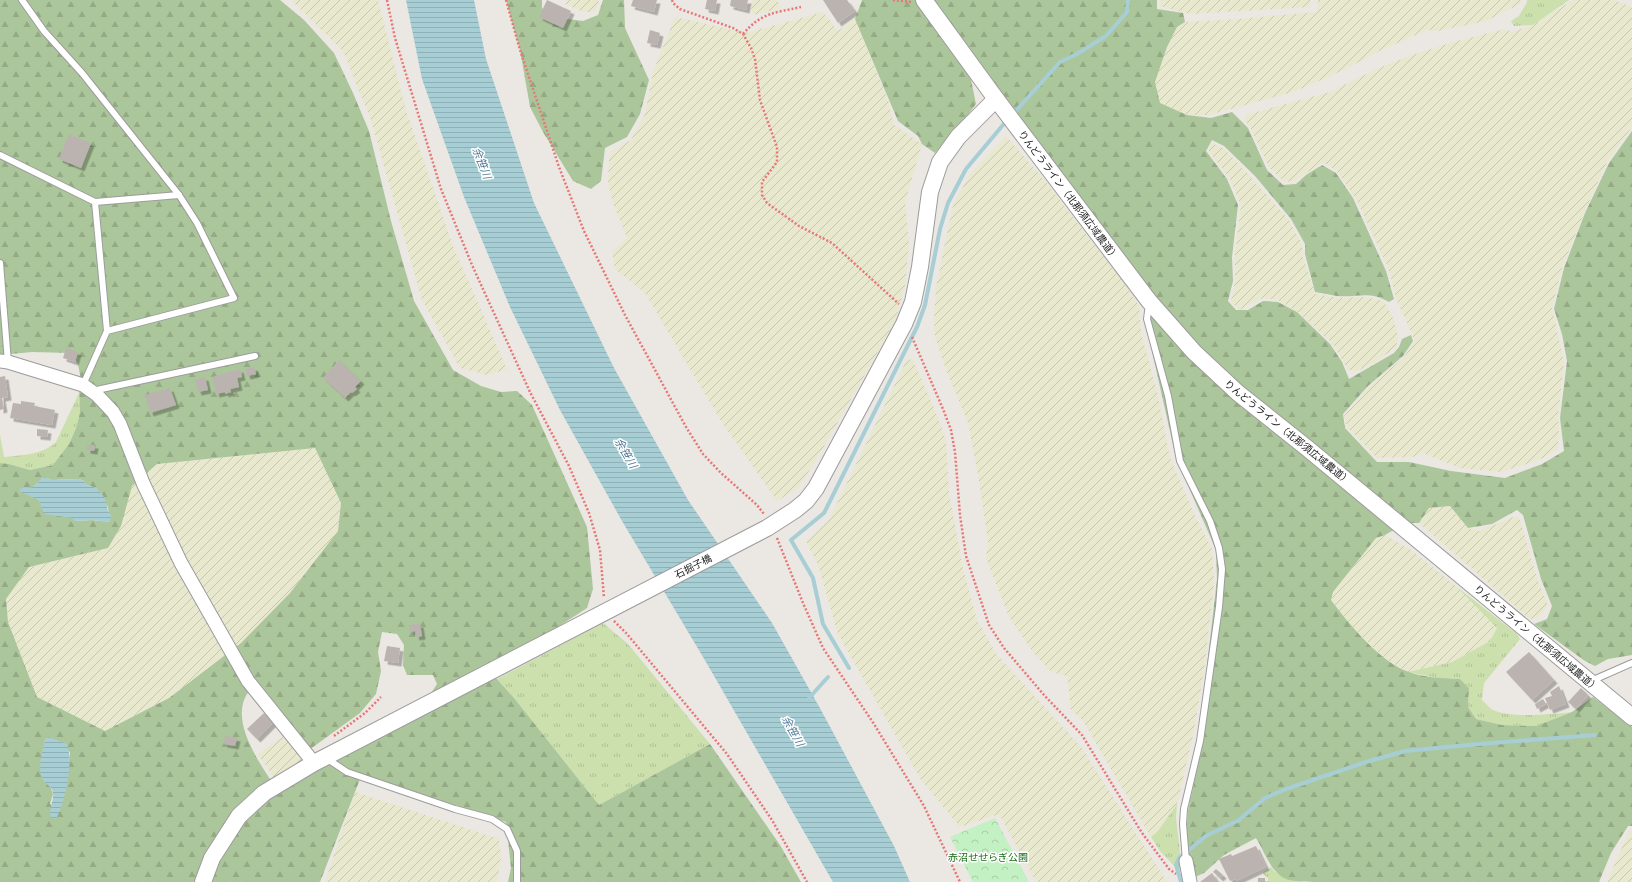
<svg xmlns="http://www.w3.org/2000/svg" width="1632" height="882" viewBox="0 0 1632 882" font-family="Montserrat,'Noto Sans JP',sans-serif">
<style>
.farmland{fill:url(#farmland-furrows)}
.grass{fill:url(#grass-tufts)}
.forest{fill:url(#forest-firs);fill-rule:evenodd}
.park{fill:url(#park-crowns)}
.water{fill:url(#water-rules)}
.lines{fill:none;stroke-linecap:round;stroke-linejoin:round}
.stream{stroke:#a7ced4;stroke-width:4}
.building{fill:#bbb3af;filter:url(#shadow)}
.service-casing{stroke:#9c9c9c;stroke-width:8}
.minor-casing{stroke:#9c9c9c;stroke-width:15}
.tertiary-casing{stroke:#9c9c9c;stroke-width:18}
.path{stroke:#e77776;stroke-width:2.5;stroke-dasharray:2 2;stroke-linecap:butt}
.service{stroke:#fff;stroke-width:6}
.minor{stroke:#fff;stroke-width:13}
.tertiary{stroke:#fff;stroke-width:16}
.labels{text-anchor:middle;stroke-width:3;stroke-linejoin:round;paint-order:stroke}
.street-label{font-size:10px;fill:#1b1b1b;stroke:#fff}
.park-label{font-size:10px;fill:#196a18;stroke:#fff}
.water-label{font-size:11px;font-style:italic;fill:#517a97;stroke:#fff}
</style>
<defs>
<pattern id="farmland-furrows" width="10" height="10" patternUnits="userSpaceOnUse"><rect width="10" height="10" fill="#e8e8cf"/><path d="M-1 1l2-2M0 10L10 0M9 11l2-2" fill="none" stroke="#c6c6b1"/></pattern>
<pattern id="grass-tufts" width="24" height="20" patternUnits="userSpaceOnUse"><rect width="24" height="20" fill="#cbe0ad"/><path d="M3 7l-1-3M5 7V3M7 7l1-3M15 17l-1-3M17 17v-4M19 17l1-3" fill="none" stroke="#aec094"/></pattern>
<pattern id="forest-firs" width="22" height="20" patternUnits="userSpaceOnUse"><rect width="22" height="20" fill="#acc69b"/><path d="M5 1l3.5 6h-7zM16 11l3.5 6h-7z" fill="#93aa85"/></pattern>
<pattern id="park-crowns" width="20" height="18" patternUnits="userSpaceOnUse"><rect width="20" height="18" fill="#c3f1c3"/><path d="M2 6a3 3 0 1 1 6 0M12 15a3 3 0 1 1 6 0" fill="none" stroke="#a7cea7"/></pattern>
<pattern id="water-rules" width="6" height="5" patternUnits="userSpaceOnUse"><rect width="6" height="5" fill="#a7ced4"/><path d="M0 2.5h6" fill="none" stroke="#8fb0b5"/></pattern>
<filter id="shadow"><feDropShadow dx="3.5" dy="3.5" stdDeviation="0" flood-color="#0004"/></filter>
</defs>
<rect width="100%" height="100%" fill="#ebe7e2"/>
<g class="farmland">
<polygon points="291,0 378,0 405,107 453,246 507,369 487,375 460,368 422,300 371,120 343,51"/>
<polygon points="567,0 599,0 595,12 583,12 565,4"/>
<polygon points="753,0 777,0 782,8 753,15 751,7"/>
<polygon points="1160,0 1310,0 1310,7 1190,14 1160,6"/>
<polygon points="1318,0 1521,0 1520,4 1486,21 1438,31 1427,30 1381,50 1348,68 1296,91 1209,115 1187,115 1160,103 1155,82 1167,47 1177,27 1185,22 1225,20 1317,12"/>
<polygon points="1578,0 1614,0 1632,7 1632,127 1607,162 1584,213 1562,268 1552,308 1564,362 1558,417 1559,428 1558,449 1539,460 1501,472 1460,468 1422,453 1413,457 1377,458 1347,427 1344,416 1369,387 1403,358 1415,341 1397,301 1388,267 1356,199 1336,170 1323,162 1294,181 1284,182 1269,167 1250,127 1245,121 1245,115 1330,92 1379,68 1415,54 1457,41 1505,29 1512,32 1533,25 1571,1"/>
<polygon points="823,12 838,31 855,19 888,100 894,125 922,144 905,202 909,245 905,285 896,320 819,455 799,487 777,501 721,421 645,293 615,269 612,252 627,238 613,203 608,184 609,160 611,151 631,140 645,114 653,72 675,17 746,33"/>
<polygon points="1006,136 1045,181 1125,284 1139,306 1141,333 1157,391 1170,458 1196,518 1212,549 1214,584 1204,670 1193,736 1177,804 1158,831 1151,837 1083,721 1071,710 1067,676 1051,672 1033,652 1009,617 986,558 988,542 979,480 968,423 947,372 935,338 934,319 936,287 953,205 970,174"/>
<polygon points="1212,143 1223,148 1239,164 1288,219 1302,244 1303,257 1315,294 1340,298 1362,297 1377,299 1384,302 1392,315 1398,337 1396,347 1375,362 1355,372 1348,369 1331,342 1298,312 1278,300 1263,298 1239,310 1231,301 1235,281 1235,254 1241,205 1230,179 1208,150"/>
<polygon points="907,359 913,360 934,408 946,440 949,493 963,569 977,620 997,655 1081,747 1167,882 1036,882 999,814 960,827 921,780 838,634 818,565 806,541 829,520"/>
<polygon points="315,448 341,503 338,531 290,593 241,643 169,698 105,731 37,697 8,622 6,599 29,567 108,548 121,526 132,486 157,464"/>
<polygon points="1450,506 1468,528 1479,531 1516,516 1519,517 1538,581 1548,605 1539,617 1530,619 1419,523 1429,508"/>
<polygon points="1385,535 1411,550 1457,587 1497,628 1490,641 1452,662 1408,672 1385,659 1348,623 1331,600 1333,592 1376,538"/>
<polygon points="287,734 305,758 275,779 258,754"/>
<polygon points="355,792 499,839 501,857 497,882 325,882"/>
<polygon points="1629,831 1632,831 1632,882 1607,882"/>
</g>
<g class="grass">
<polygon points="1527,0 1569,0 1533,25 1514,26 1511,21 1519,16 1527,2"/>
<path d="M 79,393 L 80,411 L 77,426 L 69,444 L 53,465 L 30,470 L 9,464 L 0,463 L 0,435 L 4,457 C 21,455 43,455 56,442 Z"/>
<path d="M 1457,587 L 1517,634 L 1520,639 L 1484,683 L 1482,700 C 1485,703 1488,706 1491,709 C 1507,719 1554,714 1572,712 L 1536,726 L 1502,725 L 1476,719 L 1468,707 L 1469,688 L 1460,679 L 1438,678 L 1408,672 L 1452,662 L 1490,641 L 1497,628 Z"/>
<polygon points="603,623 628,644 710,744 599,805 514,698 497,679"/>
<polygon points="1177,804 1176,818 1182,869 1179,871 1160,851 1151,837 1158,831"/>
<polygon points="1271,867 1275,872 1304,882 1268,882 1268,878 1263,874 1263,872"/>
</g>
<g class="forest">
<path d="M 0,0 L 280,0 L 304,20 L 334,53 L 353,93 L 369,131 L 391,221 L 414,301 L 453,370 L 481,386 L 501,392 L 517,391 L 532,405 L 587,527 L 593,589 L 587,608 L 524,649 L 487,668 L 514,698 L 599,805 L 710,744 L 780,845 L 801,882 L 508,882 L 511,868 L 506,822 L 362,774 L 320,882 L 0,882 L 0,463 L 9,464 L 30,470 L 53,465 L 69,444 L 77,426 L 80,411 L 79,388 L 81,380 L 78,364 L 70,353 L 32,352 L 0,355 ZM 315,448 L 341,503 L 338,531 L 290,593 L 241,643 L 169,698 L 105,731 L 37,697 L 8,622 L 6,599 L 29,567 L 108,548 L 121,526 L 132,486 L 157,464 ZM 44,477 L 52,480 L 79,479 L 84,481 L 87,485 L 96,488 L 108,507 L 110,522 L 92,520 L 75,521 L 73,518 L 62,516 L 42,506 L 39,500 L 22,488 L 33,487 ZM 382,632 L 397,634 L 404,645 L 403,665 L 407,675 L 433,675 L 437,684 L 418,713 L 277,790 C 262,766 229,723 247,694 C 249,691 253,689 256,687 L 309,750 L 360,713 L 376,694 L 381,671 L 378,652 ZM 48,737 L 70,752 L 66,788 L 59,812 L 50,804 L 53,794 L 50,786 L 43,751 L 45,740 Z"/>
<polygon points="506,0 542,0 542,8 560,18 583,21 598,15 603,0 624,0 625,28 649,80 640,114 627,137 605,148 601,181 591,189 573,181 543,132 530,107 520,50"/>
<path d="M 862,0 L 1157,0 L 1157,9 L 1183,13 L 1185,22 L 1177,27 L 1167,47 L 1155,82 L 1160,103 L 1187,115 L 1211,118 L 1232,112 L 1248,128 L 1267,170 L 1283,185 L 1296,184 L 1306,175 L 1322,165 L 1336,173 L 1353,198 L 1386,271 L 1394,299 L 1389,302 C 1369,290 1357,298 1337,296 C 1330,295 1323,293 1315,292 L 1305,254 L 1305,244 L 1291,219 L 1255,176 L 1224,146 L 1212,140 L 1206,151 L 1227,179 L 1238,205 L 1232,257 L 1233,281 L 1228,301 L 1236,310 L 1248,310 L 1263,301 L 1278,302 L 1297,312 L 1330,344 L 1342,362 L 1349,379 L 1394,353 L 1399,347 L 1402,339 L 1411,335 L 1413,341 L 1403,356 L 1368,386 L 1343,414 L 1345,428 L 1377,462 L 1409,462 L 1451,471 L 1505,478 L 1542,464 L 1564,451 L 1560,418 L 1567,361 L 1562,334 L 1554,309 L 1564,268 L 1585,213 L 1609,163 L 1632,131 L 1632,655 L 1608,659 L 1595,666 L 1585,661 L 1534,624 L 1547,619 L 1552,606 L 1541,579 L 1523,515 L 1517,510 L 1492,524 L 1468,528 L 1450,506 L 1429,508 L 1419,523 L 1406,523 L 1385,535 L 1376,538 L 1333,592 L 1331,600 C 1348,623 1381,663 1409,672 C 1425,678 1443,678 1460,679 L 1469,688 L 1468,707 L 1476,719 L 1502,725 L 1536,726 L 1572,712 L 1593,697 L 1632,727 L 1632,826 L 1628,826 L 1611,853 L 1599,882 L 1314,882 C 1306,881 1293,882 1286,879 C 1270,872 1265,852 1256,838 L 1224,855 L 1204,873 L 1195,877 L 1185,847 L 1188,811 L 1204,736 L 1202,709 L 1217,579 L 1216,550 L 1176,458 L 1144,316 L 1146,291 L 970,75 L 976,104 L 962,123 L 935,153 L 922,144 L 918,136 L 898,121 L 855,19 Z"/>
</g>
<polygon class="park" points="995,818 1029,882 973,882 950,837"/>
<g class="water">
<polygon points="406,0 474,0 486,59 534,203 614,368 688,500 772,623 821,710 894,846 910,882 833,882 706,662 622,521 560,410 510,307 464,197 422,79"/>
<polygon points="44,477 52,480 79,479 84,481 87,485 96,488 102,494 106,501 108,511 111,515 110,522 92,520 75,521 72,518 44,514 39,500 19,491 22,488 33,487"/>
<path d="M 48,737 L 67,744 C 74,764 65,800 56,819 L 51,818 C 48,808 54,802 53,793 C 52,786 45,784 42,778 C 37,768 43,750 45,740 Z"/>
</g>
<g class="lines">
<g class="stream">
<polyline points="1013,114 1060,62 1077,54 1106,36 1127,12 1128,0"/>
<polyline points="849,668 823,624 813,578 791,540 824,513 917,327 925,305 940,229 948,203 966,169 1008,119"/>
<polyline points="809,698 828,677"/>
<polyline points="1181,882 1176,865 1179,858 1206,836 1239,820 1265,798 1286,789 1366,762 1405,751 1479,744 1595,735"/>
</g>
</g>
<g class="building">
<polygon points="547,0 571,11 563,28 539,17"/>
<polygon points="633,0 657,0 654,12 631,6"/>
<polygon points="707,0 717,0 715,11 705,9"/>
<polygon points="731,0 748,0 746,10 730,6"/>
<polygon points="823,0 847,0 855,11 838,23"/>
<polygon points="650,30 660,33 657,45 647,43"/>
<polygon points="69,134 91,143 81,168 59,159"/>
<polygon points="66,348 78,352 75,362 63,358"/>
<polygon points="339,360 361,381 355,387 357,389 352,393 351,392 345,398 323,378"/>
<polygon points="254,367 256,374 247,376 245,369"/>
<polygon points="240,369 242,377 237,378 239,387 230,389 231,392 225,394 225,392 216,394 212,377"/>
<polygon points="5,376 8,397 2,398 4,409 0,410 0,377"/>
<polygon points="205,377 208,390 198,392 195,380"/>
<polygon points="170,388 176,405 150,413 145,395"/>
<polygon points="21,401 35,403 34,406 55,410 52,425 10,418 13,403 21,404"/>
<polygon points="37,429 48,430 47,437 37,436"/>
<polygon points="87,445 95,445 94,451 87,450"/>
<polygon points="420,624 422,636 416,637 415,631 410,632 409,625"/>
<polygon points="387,646 400,648 398,663 384,661"/>
<polygon points="1529,652 1554,680 1532,700 1506,672"/>
<polygon points="1559,686 1566,704 1550,710 1545,698 1552,696 1550,692"/>
<polygon points="1581,688 1588,695 1576,709 1568,702"/>
<polygon points="1543,699 1546,704 1537,709 1535,704"/>
<polygon points="264,713 273,723 257,739 247,729"/>
<polygon points="225,736 237,738 235,746 224,744"/>
<polygon points="1256,846 1266,867 1236,881 1236,879 1230,881 1219,859 1231,854 1232,856"/>
<polygon points="1216,869 1223,875 1220,878 1213,872"/>
<polygon points="1212,873 1218,882 1200,882"/>
<rect x="1258" y="878" width="7" height="4"/>
</g>
<g class="lines">
<defs>
<g id="service">
<polyline points="22,0 44,31 82,73 179,195 197,223 234,298 107,331"/>
<polyline points="0,155 95,202 179,195"/>
<polyline points="0,263 8,362"/>
<polyline points="1149,304 1147,319 1168,396 1180,461 1210,521 1219,548 1222,569 1219,607 1200,741 1184,809 1183,824 1186,861"/>
<polyline points="83,385 107,331 95,202"/>
<polyline points="92,391 255,356"/>
<polyline points="1591,681 1632,663"/>
<polyline points="326,758 347,772 455,809 492,819 507,829 517,851 517,882"/>
</g>
<g id="minor">
<polyline points="0,361 8,362 83,385 97,395 113,412 120,424 143,483 181,563 248,681 314,763"/>
<polyline points="1186,861 1190,882"/>
</g>
<g id="tertiary">
<polyline points="924,0 996,99 1149,301 1194,352 1238,393 1307,448 1632,717"/>
<polyline points="203,882 212,858 239,816 264,793 314,763 767,528 795,510 806,501 816,488 904,324 913,302 920,267 930,192 940,162 958,137 996,99"/>
</g>
</defs>
<use href="#service" class="service-casing"/>
<use href="#minor" class="minor-casing"/>
<use href="#tertiary" class="tertiary-casing"/>
<g class="path">
<polyline points="387,0 395,38 441,189 472,265 530,392 569,466 589,513 600,550 604,598"/>
<polyline points="506,0 520,50 559,167 584,231 625,315 686,427 703,454 721,473 757,505 764,514"/>
<polyline points="672,0 673,3 680,9 733,28 743,34 751,48 755,59 760,100 777,147 777,162 762,182 762,195 767,203 799,226 832,243 899,304"/>
<polyline points="893,0 911,2"/>
<path d="M 743,34 C 762,12 775,13 801,7"/>
<polyline points="912,337 943,409 951,430 955,452 960,515 966,556 989,625 1004,648 1044,695 1082,735 1142,833 1169,869 1176,874"/>
<polyline points="777,538 803,603 823,648 874,724 924,806 960,882"/>
<polyline points="614,621 627,634 727,754 772,820 807,882"/>
<polyline points="334,736 365,713 381,697"/>
</g>
<use href="#service" class="service"/>
<use href="#minor" class="minor"/>
<use href="#tertiary" class="tertiary"/>
</g>
<g class="labels">
<g class="street-label">
<text transform="translate(1069 195) rotate(53)" y="4">りんどうライン（北那須広域農道）</text>
<text transform="translate(1288 432) rotate(39)" y="4">りんどうライン（北那須広域農道）</text>
<text transform="translate(693 566) rotate(-27)" y="4">石掘子橋</text>
<text transform="translate(1537 638) rotate(40)" y="4">りんどうライン（北那須広域農道）</text>
</g>
<g class="park-label">
<text x="988" y="861">赤沼せせらぎ公園</text>
</g>
<g class="water-label">
<text transform="translate(482 163) rotate(69)" y="4">余笹川</text>
<text transform="translate(626 453) rotate(60)" y="4">余笹川</text>
<text transform="translate(793 731) rotate(61)" y="4">余笹川</text>
</g>
</g>
</svg>
